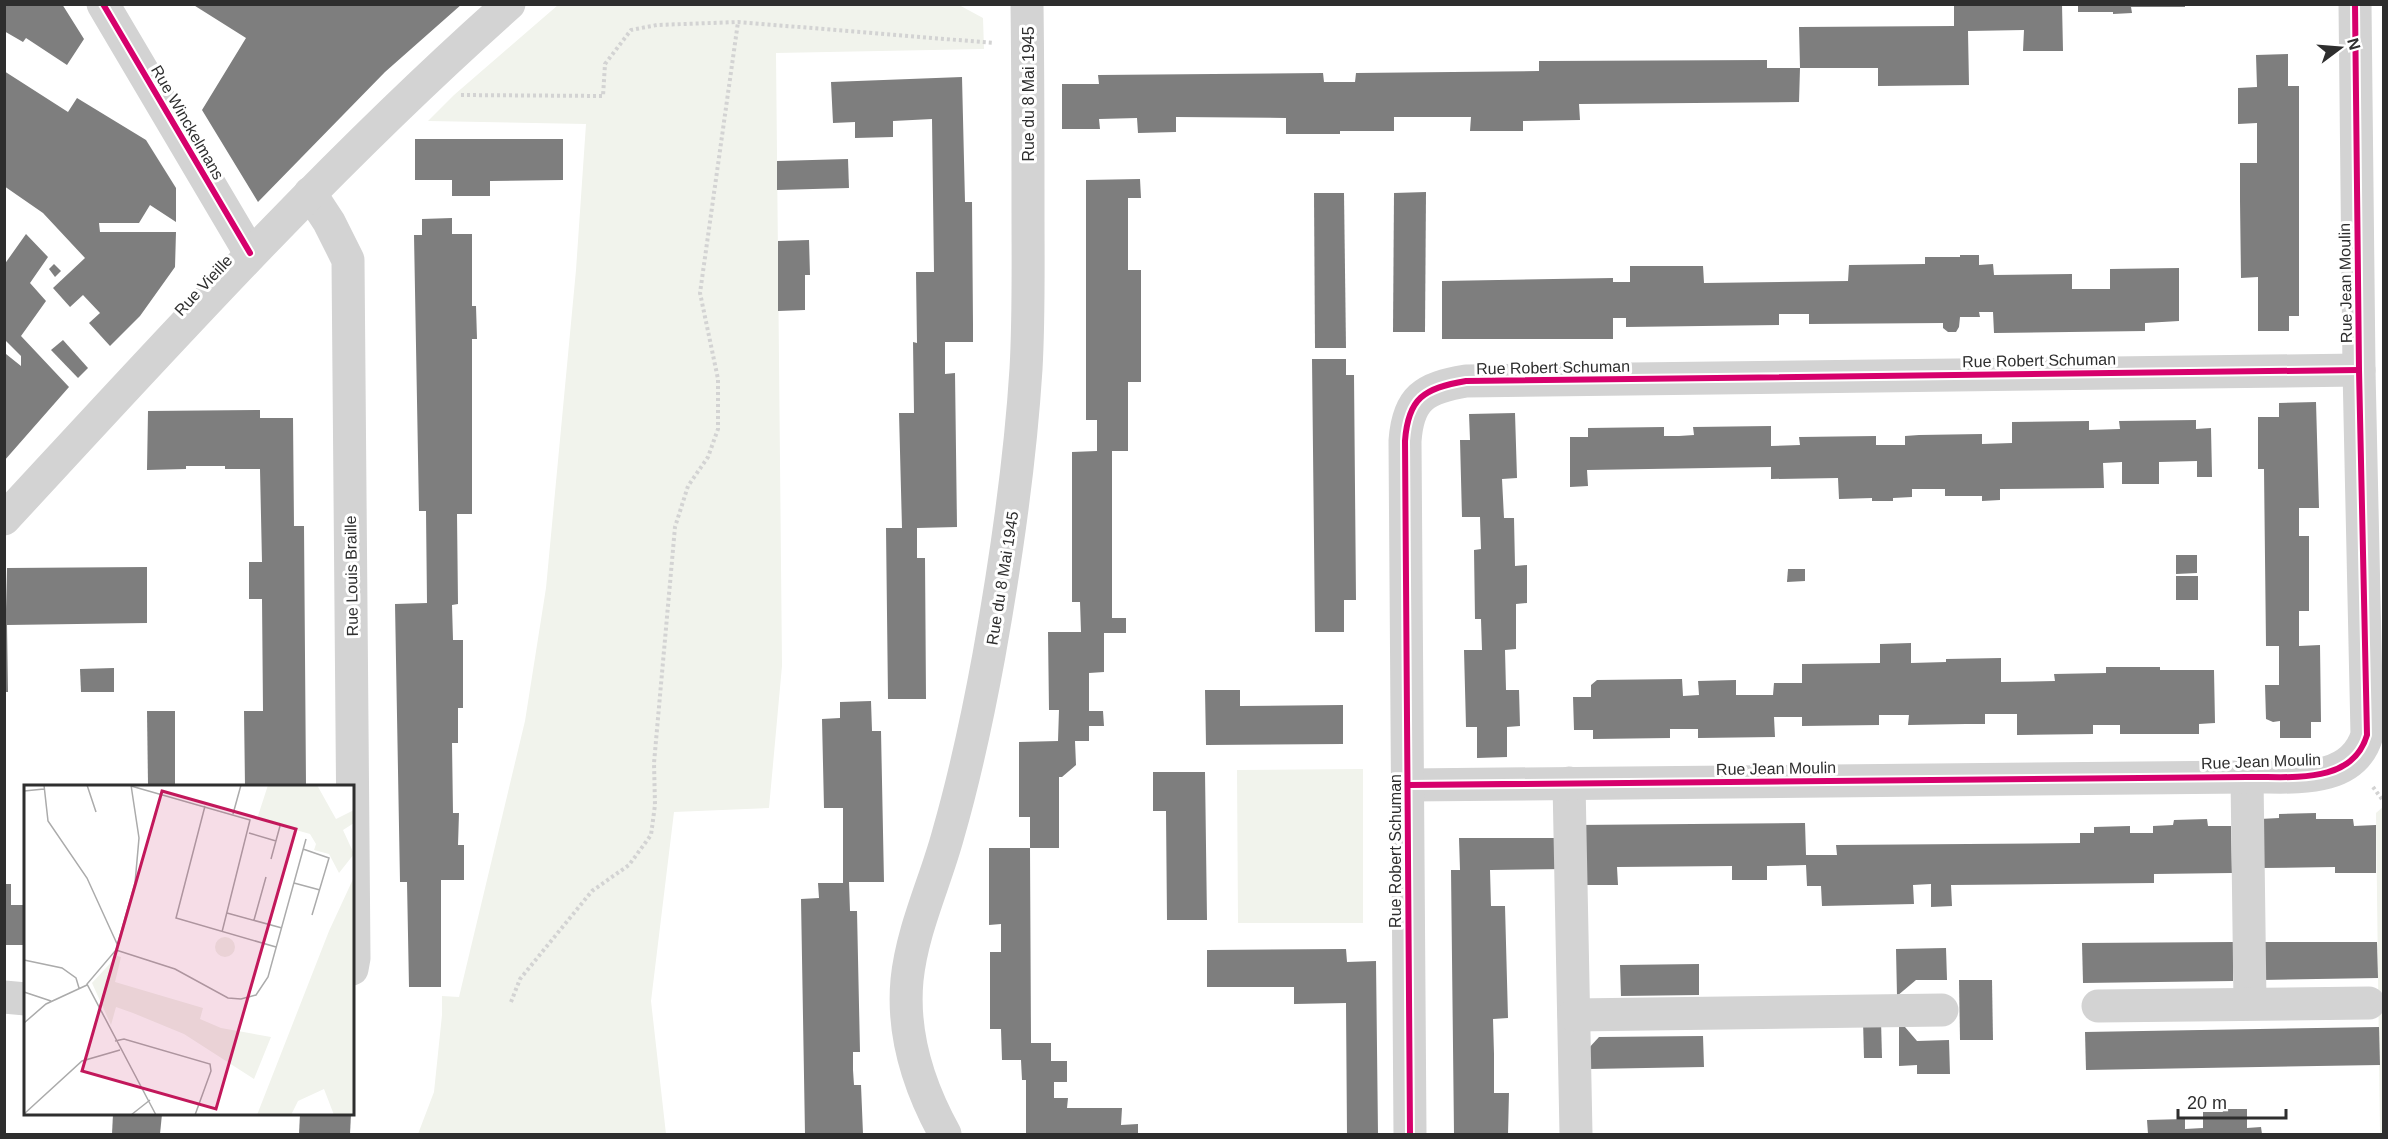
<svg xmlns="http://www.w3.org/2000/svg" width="2388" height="1139" viewBox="0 0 2388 1139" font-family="Helvetica,sans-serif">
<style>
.green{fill:#f1f3ec}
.building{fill:#7e7e7e}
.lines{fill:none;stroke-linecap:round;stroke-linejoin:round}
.path{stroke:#d3d3d3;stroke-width:4;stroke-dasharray:3 3;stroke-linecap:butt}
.minor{stroke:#d3d3d3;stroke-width:33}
.cycleway-casing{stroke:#fff;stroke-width:10}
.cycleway{stroke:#d6006c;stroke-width:6}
.labels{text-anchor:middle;stroke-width:6;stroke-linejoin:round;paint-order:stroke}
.street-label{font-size:16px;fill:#2e2e2e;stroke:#fff}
.inset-road{fill:none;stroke:#ababab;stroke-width:1.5}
.view{fill:#c2185b;fill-opacity:0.15;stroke:#c2185b;stroke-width:3}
.inset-edge{fill:none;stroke:#2e2e2e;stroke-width:3}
</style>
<rect width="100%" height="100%" fill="#fff"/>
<g class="green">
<polygon points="558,5 959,5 983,18 984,49 776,53 782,666 769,808 674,812 651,1001 666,1134 418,1134 434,1092 442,1015 442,996 459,997 525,721 546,588 576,270 586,124 428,121 454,95"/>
<polygon points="1363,769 1363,923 1238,923 1237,770"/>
<polygon points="2383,807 2383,1134 2380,1134 2376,813"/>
</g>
<g class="building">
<polygon points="4,4 62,4 84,39 67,65 26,38 23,42 4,31"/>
<polygon points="192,4 462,4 385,72 258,202 202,110 246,38"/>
<polygon points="1954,4 2062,4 2063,51 2023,51 2024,30 1968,31 1969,85 1878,86 1878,68 1800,68 1799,102 1579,104 1580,120 1523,121 1523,131 1470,131 1471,117 1394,117 1394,131 1340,131 1340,134 1286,134 1286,118 1176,117 1176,132 1138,133 1137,118 1099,119 1100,129 1062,129 1062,84 1099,84 1098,75 1323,73 1324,82 1355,82 1356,73 1539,71 1539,61 1547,61 1767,60 1767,68 1800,68 1799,27 1954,26"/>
<polygon points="2078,4 2185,4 2185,7 2131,7 2132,13 2113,14 2113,12 2078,12"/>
<polygon points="2288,54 2288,86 2299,86 2299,316 2289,316 2289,331 2258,331 2258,277 2241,278 2240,201 2240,163 2257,163 2257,123 2238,124 2238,88 2257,87 2256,55"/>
<polygon points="4,71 68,112 77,98 146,140 176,188 176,222 150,205 139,223 99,223 100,232 176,232 175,267 140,316 110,346 89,323 100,313 83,295 70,307 53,288 85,258 43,213 4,186"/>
<polygon points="962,77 965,202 972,202 973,325 973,342 945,342 945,374 955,373 957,527 917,528 917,558 925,558 926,699 888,699 886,528 902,528 899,413 914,413 913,342 917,343 916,272 934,272 932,119 893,121 893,137 855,138 855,122 833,123 831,82"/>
<polygon points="415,139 563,139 563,180 490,181 490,196 452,196 452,180 415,180"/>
<polygon points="848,159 849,188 777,190 777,161"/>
<polygon points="1140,179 1141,198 1128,198 1128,270 1141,270 1141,382 1128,382 1128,451 1112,451 1112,618 1126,618 1126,633 1104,633 1104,672 1089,673 1089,711 1103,711 1104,726 1089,726 1089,741 1075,741 1076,765 1062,777 1059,777 1059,848 1030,848 1031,1043 1051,1043 1051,1061 1067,1061 1067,1082 1054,1082 1054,1098 1068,1098 1067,1108 1122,1108 1121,1125 1138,1124 1138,1134 1026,1134 1026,1080 1022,1080 1021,1060 1002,1060 1001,1029 990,1029 990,952 1001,952 1001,924 989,925 989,848 1030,848 1030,817 1019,817 1019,742 1058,741 1059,710 1049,710 1048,632 1081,632 1080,602 1072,602 1072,452 1097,451 1097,420 1086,420 1086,180"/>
<polygon points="1426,192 1425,332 1393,332 1394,193"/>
<polygon points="1314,193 1344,193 1346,348 1315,348"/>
<polygon points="452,218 452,234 472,234 472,306 476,306 477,339 472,339 472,514 457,514 458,604 452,605 453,640 463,640 463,708 458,708 458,743 452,743 453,813 459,813 458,845 464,845 464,880 441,880 441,987 409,987 407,882 400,882 395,604 427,603 426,511 419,511 414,235 422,235 422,219"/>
<polygon points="26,234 48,257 30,283 46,301 21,336 69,387 4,461 4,356 6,354 21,366 21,356 4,339 4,265"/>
<polygon points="809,240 810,275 805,275 805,310 778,311 778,241"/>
<polygon points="1960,255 1979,255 1979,265 1993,264 1994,275 2072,274 2072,289 2110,289 2110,269 2179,268 2179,321 2145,323 2145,331 1994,333 1993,312 1979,312 1980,317 1960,317 1959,327 1956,332 1948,332 1943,328 1943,323 1809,324 1809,314 1779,314 1779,325 1626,327 1626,318 1613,318 1613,339 1442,339 1442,281 1613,278 1613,282 1630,282 1630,266 1703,266 1704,283 1848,281 1849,265 1925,264 1925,257 1960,257"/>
<polygon points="54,264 61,271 55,277 49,269"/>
<polygon points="63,340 88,368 78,378 51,350"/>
<polygon points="1312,359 1346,359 1346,375 1354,375 1356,600 1344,600 1344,632 1315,632"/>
<polygon points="2316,402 2319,508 2299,508 2299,536 2309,536 2309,611 2299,611 2299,646 2320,645 2321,722 2311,722 2311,738 2280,738 2280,721 2273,722 2266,719 2265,685 2279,685 2279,646 2266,646 2264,469 2258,469 2258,417 2279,417 2279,403"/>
<polygon points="260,410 260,418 293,418 294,526 304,526 306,786 245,786 244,711 263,711 262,599 249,599 249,562 262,562 260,469 225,469 225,466 186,466 186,469 147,470 148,411"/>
<polygon points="1515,413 1517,478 1502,479 1504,518 1514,518 1515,566 1527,565 1527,603 1516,604 1516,649 1505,650 1506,690 1519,690 1520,726 1507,727 1507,757 1477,758 1477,727 1466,727 1464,650 1482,650 1481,619 1475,619 1474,550 1481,549 1480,517 1462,517 1460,440 1470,440 1469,414"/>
<polygon points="2196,420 2196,429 2211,428 2212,477 2197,477 2197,461 2159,462 2159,484 2122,484 2122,462 2103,463 2104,488 2000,489 2000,500 1982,501 1982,496 1945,496 1945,489 1912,489 1912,497 1893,498 1893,501 1872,501 1872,498 1839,499 1838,478 1771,479 1771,467 1587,470 1588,486 1570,487 1570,437 1588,437 1588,428 1664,427 1664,436 1679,436 1694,435 1693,427 1771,426 1771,446 1800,445 1799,437 1876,436 1876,445 1905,445 1905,436 1919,435 1982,434 1982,444 2012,443 2012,422 2089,421 2089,430 2120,429 2119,421"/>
<polygon points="2176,555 2197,555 2197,573 2176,574"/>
<polygon points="147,567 147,623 7,625 8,692 4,692 7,568"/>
<polygon points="1788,569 1805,569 1805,581 1787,582"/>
<rect x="2176" y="576" width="22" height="24"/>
<polygon points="1911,643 1911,663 1946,662 1946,659 2001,658 2001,682 2055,681 2054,674 2106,673 2106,667 2160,667 2160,670 2214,670 2215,723 2199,724 2199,734 2120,734 2120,725 2093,725 2093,734 2017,735 2017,714 1985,714 1985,724 1966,724 1908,725 1909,715 1879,715 1879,725 1802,726 1802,717 1774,717 1775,737 1698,738 1698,729 1670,729 1670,738 1593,739 1593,730 1574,730 1573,697 1591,697 1591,685 1597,680 1682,679 1683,696 1699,695 1698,681 1736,680 1736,695 1773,695 1774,683 1802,683 1802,664 1880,663 1880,644"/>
<polygon points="114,668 114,692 81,692 80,669"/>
<polygon points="1205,690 1240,690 1240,706 1343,705 1343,744 1206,745"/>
<polygon points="871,701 872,731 881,731 884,882 849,882 850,911 857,911 860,1052 853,1052 853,1070 854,1085 861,1085 863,1134 805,1134 801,899 819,898 818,883 843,883 843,808 824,808 822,719 840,718 840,702"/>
<polygon points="147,711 175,711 175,784 148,784"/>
<polygon points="1153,772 1205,772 1207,920 1167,920 1166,811 1153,811"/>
<polygon points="2316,813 2316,819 2353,819 2354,826 2376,825 2376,873 2335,873 2335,867 2260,868 2260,819 2279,818 2279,814"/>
<polygon points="2207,819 2208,826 2231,826 2232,873 2154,874 2154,883 1951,885 1952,906 1931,907 1931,884 1913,885 1914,904 1822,906 1821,886 1807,886 1806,865 1767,866 1767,880 1732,880 1732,866 1617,867 1618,885 1578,885 1575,825 1805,823 1806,855 1837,855 1836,845 2080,843 2080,833 2094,833 2094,827 2130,826 2130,833 2153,833 2153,826 2173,825 2174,820"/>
<polygon points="1459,838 1567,838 1567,869 1490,870 1491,906 1505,906 1508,1018 1493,1019 1494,1054 1494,1093 1509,1093 1508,1134 1454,1134 1451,870 1460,870"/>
<polygon points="4,884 11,884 11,905 26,905 26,945 4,945"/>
<polygon points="2233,942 2233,981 2083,983 2082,943"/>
<polygon points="2261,942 2377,942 2378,978 2261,980"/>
<polygon points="1946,948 1947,980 1916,980 1897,996 1896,949"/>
<polygon points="1346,949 1347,962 1376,961 1378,1134 1347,1134 1346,1003 1294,1004 1294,987 1207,987 1207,950"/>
<polygon points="1699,964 1699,995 1621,996 1620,965"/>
<polygon points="1959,980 1992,980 1993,1040 1960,1040"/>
<polygon points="1863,1020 1881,1020 1882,1058 1864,1058"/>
<polygon points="1899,1020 1917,1041 1949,1040 1950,1074 1917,1074 1917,1065 1899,1066"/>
<polygon points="2379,1027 2380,1065 2086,1070 2085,1032"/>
<polygon points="1703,1036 1704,1067 1588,1069 1588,1049 1599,1037"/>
<polygon points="2222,1109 2247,1109 2247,1128 2261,1127 2262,1134 2148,1134 2147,1120 2185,1119 2185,1129 2203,1128 2203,1112 2223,1112"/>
<polygon points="113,1114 162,1114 160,1134 112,1134"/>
<polygon points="300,1114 351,1114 350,1134 299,1134"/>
</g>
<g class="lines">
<g class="path">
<polyline points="461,95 603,96 605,64 631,30 657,25 738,22 994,43"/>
<polyline points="2373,787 2384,802"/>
<polyline points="511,1002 520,979 592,891 629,865 651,835 655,805 654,763 675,527 688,486 708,457 718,429 718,379 700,293 738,22"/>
</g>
<g class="minor">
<polyline points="103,4 250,253"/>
<polyline points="310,193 329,222 348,260 354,958 352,969"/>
<path d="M 4,519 C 168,342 329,164 509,4"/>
<polyline points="2247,777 2250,1003"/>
<polyline points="1569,783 1576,1134"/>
<path d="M 1408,785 L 2247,777 C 2289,776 2352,786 2367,735 L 2359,370 L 2355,4"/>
<polyline points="4,997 26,999"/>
<polyline points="2098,1006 2369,1003"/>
<polyline points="1574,1015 1942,1010"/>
<path d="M 945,1134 C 919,1087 902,1034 907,980 C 912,930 935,883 948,835 C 965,776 978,715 989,655 C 1006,560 1020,465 1026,369 C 1029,317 1028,264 1028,213 C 1028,143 1028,74 1027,4"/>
<path d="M 1410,1134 L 1405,441 C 1408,398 1424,388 1466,381 L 2359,370"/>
</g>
<defs>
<g id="cycleway">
<polyline points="103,4 250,253"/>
<path d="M 1408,785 L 2247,777 C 2289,776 2352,786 2367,735 L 2359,370 L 2355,4"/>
<path d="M 1410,1134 L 1405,441 C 1408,398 1424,388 1466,381 L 2359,370"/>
</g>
</defs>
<use href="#cycleway" class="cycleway-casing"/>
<use href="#cycleway" class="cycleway"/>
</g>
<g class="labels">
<g class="street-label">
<text transform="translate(1028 94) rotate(-90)" y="6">Rue du 8 Mai 1945</text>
<text transform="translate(188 122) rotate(60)" y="6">Rue Winckelmans</text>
<text transform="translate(2345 283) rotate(-91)" y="6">Rue Jean Moulin</text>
<text transform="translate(203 285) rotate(-47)" y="6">Rue Vieille</text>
<text transform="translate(2039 360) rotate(-1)" y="6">Rue Robert Schuman</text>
<text transform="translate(1553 367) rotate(-1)" y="6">Rue Robert Schuman</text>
<text transform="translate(351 576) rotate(-91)" y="6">Rue Louis Braille</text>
<text transform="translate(1002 578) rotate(-81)" y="6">Rue du 8 Mai 1945</text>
<text transform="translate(2261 761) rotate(-2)" y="6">Rue Jean Moulin</text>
<text transform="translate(1776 768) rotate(-1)" y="6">Rue Jean Moulin</text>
<text transform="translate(1395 851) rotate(-90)" y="6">Rue Robert Schuman</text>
</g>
</g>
<g transform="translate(24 785)">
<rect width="330" height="330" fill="#fff"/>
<path d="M 244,0 L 293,0 L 312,34 L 330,25 L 330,38 L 319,45 L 330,69 L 315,88 L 305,69 L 290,65 L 292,59 L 286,49 L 233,34 ZM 330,92 L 330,330 L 310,330 L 300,304 L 274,316 L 267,330 L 233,330 L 305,146 ZM191 162a10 10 0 1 1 20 0a10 10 0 1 1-20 0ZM 93,171 L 97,172 L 91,197 L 179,223 L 176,234 L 197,243 L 247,252 L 230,294 L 160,249 L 109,228 L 92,222 L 87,240 L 68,198 Z" fill="#f1f3ec"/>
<path class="inset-road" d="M 20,0 L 24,36 L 63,93 L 94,161M 63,0 L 72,27M 107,0 L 115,53 L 111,98 L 92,165 L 63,199 L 132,330M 107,1 L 226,35 L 198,147M 0,6 L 20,4M 181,21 L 152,133 L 252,162M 209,29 L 217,0M 225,48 L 252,56M 279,64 L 305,73 L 288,130M 247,74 L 256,41M 270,98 L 296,105M 203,128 L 258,143M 230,135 L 242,92M 92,165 L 151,184 L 204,213 L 217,214 L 232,210 L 244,192 L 282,54M 0,175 L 38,183 L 52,193 L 55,203M 0,207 L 27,216M 0,238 L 22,219 L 63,200M 91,256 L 100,254 L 186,279 L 187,286 L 171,330M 0,329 L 58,276 L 96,265M 107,330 L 126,315"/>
<path class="view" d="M 138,6 L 272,44 L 192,324 L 58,286 Z"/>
<rect width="330" height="330" class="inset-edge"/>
</g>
<rect width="2388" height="1139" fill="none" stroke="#2e2e2e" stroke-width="12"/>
<g transform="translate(2340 48) rotate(74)" stroke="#ffffff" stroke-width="4.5" paint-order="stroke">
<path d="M0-4.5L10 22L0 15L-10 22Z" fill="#2e2e2e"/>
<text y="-9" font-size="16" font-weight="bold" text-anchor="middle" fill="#2e2e2e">N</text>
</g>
<path d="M2178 1109v9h108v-9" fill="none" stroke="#2e2e2e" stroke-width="3"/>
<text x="2187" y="1109" font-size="18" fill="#2e2e2e" stroke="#ffffff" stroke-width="4.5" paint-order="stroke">20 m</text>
</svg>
